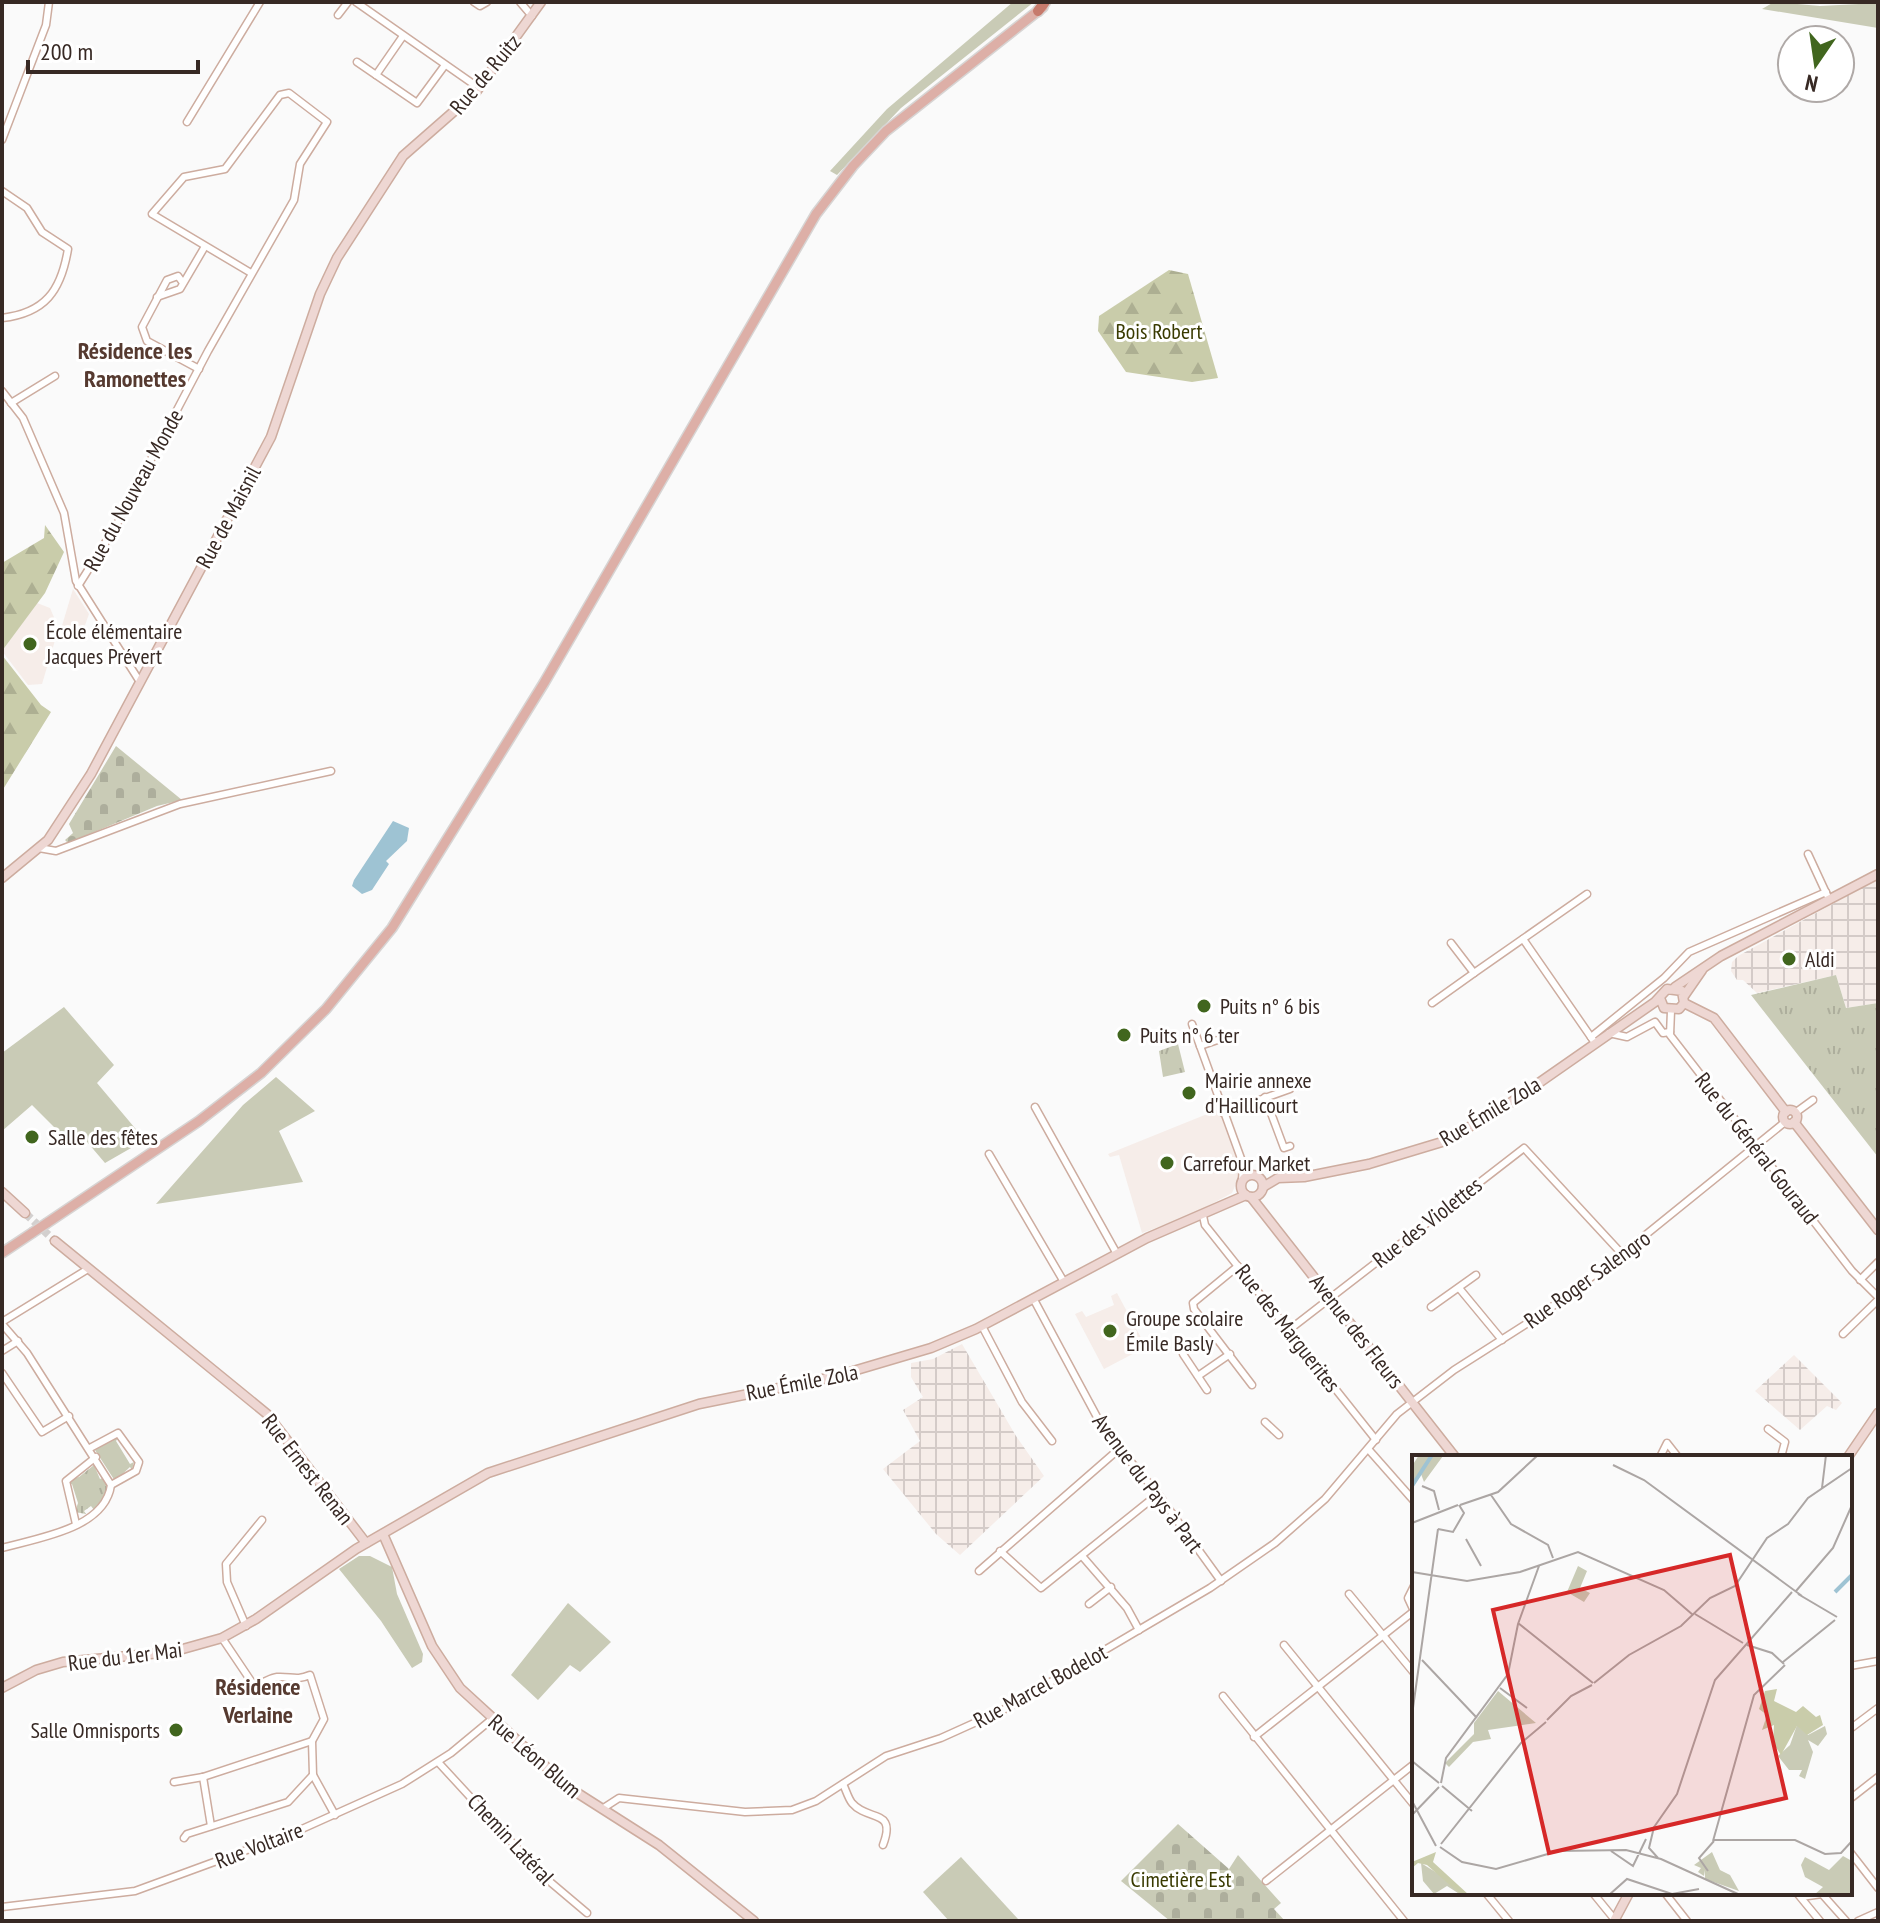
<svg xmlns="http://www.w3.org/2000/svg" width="1880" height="1923" viewBox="0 0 1880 1923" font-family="'PT Sans Narrow',sans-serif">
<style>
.built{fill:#f6ede9}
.industrial{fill:url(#industrial-grid)}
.grass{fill:#c9cbb6}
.forest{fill:url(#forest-firs)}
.cemetery{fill:url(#cemetery-stones)}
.park{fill:url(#park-tufts)}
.water{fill:#9ec3d3}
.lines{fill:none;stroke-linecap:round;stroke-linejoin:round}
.secondary-tunnel{stroke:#d3d0cf;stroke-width:8;stroke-dasharray:8 4;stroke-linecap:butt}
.street-casing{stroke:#cdac9f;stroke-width:9}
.secondary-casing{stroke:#cdac9f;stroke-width:11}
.primary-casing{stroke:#d7d4d3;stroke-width:12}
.highway-casing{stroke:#d7d4d3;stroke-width:13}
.street{stroke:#fff;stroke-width:6}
.secondary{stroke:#eed7d3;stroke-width:8}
.primary{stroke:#ddafa7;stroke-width:9}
.highway{stroke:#c67a6c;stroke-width:10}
.primary-bridge-casing{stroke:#d7d4d3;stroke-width:12;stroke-linecap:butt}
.primary-bridge{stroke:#ddafa7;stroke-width:9}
.poi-dot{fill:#41661e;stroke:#fff;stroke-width:3}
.labels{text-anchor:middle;stroke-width:6;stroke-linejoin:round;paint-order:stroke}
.street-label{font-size:22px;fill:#372924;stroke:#fff}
.park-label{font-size:22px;fill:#393a00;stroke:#fff}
.poi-label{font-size:22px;fill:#372924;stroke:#fff;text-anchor:start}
.neighbourhood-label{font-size:24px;font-weight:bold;fill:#563a30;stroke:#fff}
.inset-river{fill:none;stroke:#9ec3d3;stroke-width:4}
.inset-road{fill:none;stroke:#aca6a4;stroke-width:2}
.view{fill:#d62828;fill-opacity:0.15;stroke:#d62828;stroke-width:4}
.inset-edge{fill:none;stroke:#372924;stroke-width:4}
</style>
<defs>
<pattern id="industrial-grid" width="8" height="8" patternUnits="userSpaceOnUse" patternTransform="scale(2)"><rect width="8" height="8" fill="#f6ede9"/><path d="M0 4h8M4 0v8" fill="none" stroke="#d4cbc8"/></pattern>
<pattern id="forest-firs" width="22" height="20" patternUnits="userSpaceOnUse" patternTransform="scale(2)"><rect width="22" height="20" fill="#c9ccaa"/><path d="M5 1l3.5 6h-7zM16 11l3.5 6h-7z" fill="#adaf92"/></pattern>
<pattern id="cemetery-stones" width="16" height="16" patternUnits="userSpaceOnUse" patternTransform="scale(2)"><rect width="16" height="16" fill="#c9cbb6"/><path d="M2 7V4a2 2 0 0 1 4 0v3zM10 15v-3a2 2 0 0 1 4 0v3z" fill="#adae9c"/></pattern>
<pattern id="park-tufts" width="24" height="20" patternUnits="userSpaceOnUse" patternTransform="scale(2)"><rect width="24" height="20" fill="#c9cbb6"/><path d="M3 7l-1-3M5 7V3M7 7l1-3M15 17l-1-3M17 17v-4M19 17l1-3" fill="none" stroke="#adae9c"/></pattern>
</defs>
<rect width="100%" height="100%" fill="#fafafa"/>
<g class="built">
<polygon points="73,589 89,614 79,642 63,637 61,629"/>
<polygon points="37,603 50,608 56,622 56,637 42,684 28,685 2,651"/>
<polygon points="1227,1106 1249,1167 1240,1174 1232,1193 1189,1216 1142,1233 1119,1155 1110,1157 1108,1154"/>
<polygon points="1117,1293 1146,1347 1104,1369 1075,1314 1082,1311 1086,1317 1114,1305 1111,1296"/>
</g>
<g class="industrial">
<polygon points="1878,879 1878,1003 1846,1008 1836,975 1757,993 1743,980 1737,980 1731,971 1732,962 1738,956"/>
<polygon points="962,1344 1016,1436 1044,1476 960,1555 936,1534 883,1469 920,1441 903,1410 923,1397 911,1377 911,1363 933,1359"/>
<polygon points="1794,1355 1842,1403 1836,1410 1827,1406 1800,1430 1755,1391"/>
</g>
<g class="grass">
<polygon points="1013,2 1034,2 901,108 837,175 830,171 887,109"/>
<polygon points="1774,2 1820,6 1878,3 1878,28 1762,9"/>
<polygon points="64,1007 114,1065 97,1083 145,1140 105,1163 82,1136 71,1144 32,1105 2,1131 2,1053"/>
<polygon points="276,1077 315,1111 279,1131 303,1182 156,1204 243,1105"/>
<polygon points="111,1437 118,1438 116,1441 130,1464 134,1462 132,1470 130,1467 115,1481 95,1450 112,1440"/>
<polygon points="359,1556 370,1556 392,1567 397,1594 423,1654 422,1662 412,1668 381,1621 339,1569"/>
<polygon points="568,1603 611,1642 580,1672 570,1665 538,1700 511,1675"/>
<polygon points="961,1857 1018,1919 1016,1921 949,1921 923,1892"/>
</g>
<g class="forest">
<polygon points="1169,270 1188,274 1218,378 1192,382 1126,372 1098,331 1099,316"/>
<polygon points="45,525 64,552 45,593 2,651 2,563 44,538"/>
<polygon points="2,655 41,705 51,712 2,791"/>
</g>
<g class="cemetery">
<polygon points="116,746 182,800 157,806 68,843 65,840 73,833 69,824"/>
<polygon points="1178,1824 1229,1869 1238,1855 1281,1903 1274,1909 1285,1921 1170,1921 1121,1881"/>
</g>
<g class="park">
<polygon points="1836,975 1846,1008 1878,1003 1878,1157 1751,995"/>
<polygon points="1178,1044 1185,1072 1163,1077 1159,1051"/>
<path d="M 94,1465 L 100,1479 L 105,1477 C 109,1490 105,1502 94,1510 L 91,1506 L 84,1511 L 86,1514 L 75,1512 L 78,1503 L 72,1484 L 69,1485 L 70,1479 L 79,1477 Z"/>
</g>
<polygon class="water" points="393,821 409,828 407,841 386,861 389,864 372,890 362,894 352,886 354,880"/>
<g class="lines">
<polyline class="secondary-tunnel" points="25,1213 55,1241"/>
<defs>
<g id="street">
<polyline points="356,2 479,88"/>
<polyline points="474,2 480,6 487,2"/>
<polyline points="520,2 532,16"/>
<polyline points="338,15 348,2"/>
<polyline points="403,36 376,75 417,103 445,65"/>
<polyline points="357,62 376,75"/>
<polyline points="187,122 260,2"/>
<polyline points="2,140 46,25 49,2"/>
<path d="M 2,191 L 27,208 L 42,232 L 68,249 C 61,291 45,313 2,318"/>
<polyline points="183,283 178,276 167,280 142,327 147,341 199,369"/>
<polyline points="157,297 180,289 204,248"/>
<polyline points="2,391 23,418 64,513 76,581 140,682"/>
<polyline points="11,403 55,376"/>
<polyline points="78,586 117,524 208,351 294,200 300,164 327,122 289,93 280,95 225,169 184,177 152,214 251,273"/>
<polyline points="39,848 56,851 180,804 331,771"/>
<polyline points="1808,854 1827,895"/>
<polyline points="1523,939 1593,1040"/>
<polyline points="1451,943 1474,973 1587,894"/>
<polyline points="1432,1003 1474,973"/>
<polyline points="1671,1011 1670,1035 1852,1271 1878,1297"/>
<polyline points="1192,1024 1243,1164 1251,1175"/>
<polyline points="1609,1033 1627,1037 1655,1022 1663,1033 1670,1032"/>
<polyline points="1591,1037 1664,978 1689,952 1826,892"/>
<polyline points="1200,1046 1235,1034"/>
<polyline points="1265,1097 1284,1148 1290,1146"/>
<polyline points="1035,1107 1117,1254"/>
<polyline points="1223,1113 1290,1089"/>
<polyline points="1795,1113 1813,1100"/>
<polyline points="989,1154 1064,1282"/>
<polyline points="1242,1180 1243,1164"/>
<polyline points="1203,1216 1205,1225 1376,1440"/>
<polyline points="1238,1266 1193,1303 1194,1309 1252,1385"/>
<polyline points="1860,1280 1878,1262"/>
<polyline points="1459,1288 1502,1340"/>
<polyline points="1033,1298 1104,1430 1158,1494 1221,1581"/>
<polyline points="1431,1307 1476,1275"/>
<polyline points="2,1322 88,1269"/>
<path d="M 2,1324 L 27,1353 L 111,1485 C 105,1529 37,1538 2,1548"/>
<polyline points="982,1326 1022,1402 1052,1441"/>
<polyline points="1289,1330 1524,1148 1622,1254"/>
<polyline points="1843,1334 1878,1300"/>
<polyline points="2,1351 18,1341"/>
<polyline points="1183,1354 1207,1390"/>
<polyline points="2,1373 42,1432 69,1416"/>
<polyline points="1198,1376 1230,1354"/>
<polyline points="1265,1422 1279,1435"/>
<polyline points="1768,1429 1785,1442 1781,1457"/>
<polyline points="90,1448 118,1433 139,1462 136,1471 111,1485"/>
<polyline points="1369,1450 1414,1501"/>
<polyline points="1660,1457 1667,1443 1678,1457"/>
<polyline points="76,1524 66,1481 96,1457"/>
<polyline points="1000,1551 1041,1588 1158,1494"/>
<polyline points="1082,1556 1127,1608 1139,1630"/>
<polyline points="979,1571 1119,1449"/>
<polyline points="1414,1586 1408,1598 1414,1611"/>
<polyline points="1349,1594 1414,1673"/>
<polyline points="1089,1604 1111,1587"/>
<polyline points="246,1626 227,1582 226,1564 262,1520"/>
<path d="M 222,1638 L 253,1684 C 263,1685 268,1678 277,1677 C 291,1676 296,1681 310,1675 L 324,1719 L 312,1741 L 313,1775 L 335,1815"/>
<polyline points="1284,1645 1414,1805"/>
<polyline points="1850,1666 1878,1661"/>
<polyline points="1223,1696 1404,1921"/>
<polyline points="1850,1729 1878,1708"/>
<polyline points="1254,1737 1414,1611"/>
<polyline points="438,1762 542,1875 587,1913"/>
<polyline points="203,1777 211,1826"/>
<polyline points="174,1782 203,1777 312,1741"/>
<path d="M 843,1784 C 846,1790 848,1798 852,1803 C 868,1822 897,1808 883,1845"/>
<polyline points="1850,1799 1878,1777"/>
<polyline points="602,1809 619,1798 745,1812 792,1810 816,1801 886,1756 941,1738 1003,1710 1210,1588 1275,1543 1325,1499 1397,1414 1454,1370 1545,1312 1622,1254 1785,1122"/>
<polyline points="184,1838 187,1834 288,1802 313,1775"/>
<polyline points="1850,1852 1878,1888"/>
<polyline points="1266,1881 1414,1764"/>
<polyline points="1486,1893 1509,1921"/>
<polyline points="1593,1893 1615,1920"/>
<polyline points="1665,1893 1687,1921"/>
<polyline points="1797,1893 1820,1921"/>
<polyline points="1801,1897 1822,1894 1846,1921"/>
<polyline points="2,1907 135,1891 293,1833 402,1784 451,1753 492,1719"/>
<polyline points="1858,1921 1878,1912"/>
</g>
<g id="secondary">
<polyline points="2,878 48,840 91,774 271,437 320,294 337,258 403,156 476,92 541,2"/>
<polyline points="1675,987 1721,956 1878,874"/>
<polyline points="1684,996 1702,970"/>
<polyline points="1684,1003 1714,1018 1786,1112"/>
<circle cx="1790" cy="1117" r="7"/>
<polyline points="1794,1122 1878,1230"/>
<circle cx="1252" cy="1186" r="11"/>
<polyline points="1263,1187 1278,1178 1304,1177 1369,1164 1442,1142 1500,1110 1655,1002 1667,989 1682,991 1684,1003 1679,1009 1664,1008 1660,998"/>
<polyline points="2,1192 25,1213"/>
<polyline points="1251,1197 1455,1457"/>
<polyline points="55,1241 267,1414 366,1543"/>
<polyline points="1848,1457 1878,1413"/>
<polyline points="383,1534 432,1646 460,1688 568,1787 659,1845 754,1921"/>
<polyline points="2,1688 36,1670 63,1662 172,1652 222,1638 256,1619 356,1549 488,1473 699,1404 833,1377 931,1348 976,1329 1147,1238 1246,1195"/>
<polyline points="1614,1921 1629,1893"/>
</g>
<g id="primary">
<polyline points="47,1223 199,1121 261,1073 326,1009 392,928 544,683 816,214 853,166 886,131 1043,7"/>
<polyline points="2,1253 32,1233"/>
</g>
<polyline id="highway" points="1038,11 1045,2"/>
</defs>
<use href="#street" class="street-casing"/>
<use href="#secondary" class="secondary-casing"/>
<use href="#primary" class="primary-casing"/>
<use href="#highway" class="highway-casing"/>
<use href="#street" class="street"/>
<use href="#secondary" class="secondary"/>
<use href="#primary" class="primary"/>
<use href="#highway" class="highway"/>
<defs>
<polyline id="primary-bridge" points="32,1233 47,1223"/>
</defs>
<use href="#primary-bridge" class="primary-bridge-casing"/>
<use href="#primary-bridge" class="primary-bridge"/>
</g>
<g class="poi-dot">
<circle cx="30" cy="644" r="8"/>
<circle cx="1789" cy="959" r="8"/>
<circle cx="1204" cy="1006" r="8"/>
<circle cx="1124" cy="1035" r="8"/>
<circle cx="1189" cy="1093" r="8"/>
<circle cx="32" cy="1137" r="8"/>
<circle cx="1167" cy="1163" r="8"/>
<circle cx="1110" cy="1331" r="8"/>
<circle cx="176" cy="1730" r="8"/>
</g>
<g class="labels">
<g class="street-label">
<text transform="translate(485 74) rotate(-50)" y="8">Rue de Ruitz</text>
<text transform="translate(133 490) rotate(-61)" y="8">Rue du Nouveau Monde</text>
<text transform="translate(228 517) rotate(-62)" y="8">Rue de Maisnil</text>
<text transform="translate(1490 1111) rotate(-31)" y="8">Rue Émile Zola</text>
<text transform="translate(1757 1148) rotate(52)" y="8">Rue du Général Gouraud</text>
<text transform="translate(1427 1222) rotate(-38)" y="8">Rue des Violettes</text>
<text transform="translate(1587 1279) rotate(-36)" y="8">Rue Roger Salengro</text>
<text transform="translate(1288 1328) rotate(52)" y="8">Rue des Marguerites</text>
<text transform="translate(1357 1331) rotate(52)" y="8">Avenue des Fleurs</text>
<text transform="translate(802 1382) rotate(-11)" y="8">Rue Émile Zola</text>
<text transform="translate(308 1469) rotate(52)" y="8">Rue Ernest Renan</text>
<text transform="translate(1148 1483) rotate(53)" y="8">Avenue du Pays à Part</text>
<text transform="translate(125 1656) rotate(-7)" y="8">Rue du 1er Mai</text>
<text transform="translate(1040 1686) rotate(-29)" y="8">Rue Marcel Bodelot</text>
<text transform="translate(535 1756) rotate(41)" y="8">Rue Léon Blum</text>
<text transform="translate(511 1839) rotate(47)" y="8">Chemin Latéral</text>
<text transform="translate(259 1845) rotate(-21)" y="8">Rue Voltaire</text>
</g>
<g class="park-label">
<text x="1159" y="339">Bois Robert</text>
<text x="1181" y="1887">Cimetière Est</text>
</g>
<g class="poi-label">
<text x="46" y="639">École élémentaire<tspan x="46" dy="25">Jacques Prévert</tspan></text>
<text x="1805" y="967">Aldi</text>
<text x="1220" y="1014">Puits n° 6 bis</text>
<text x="1140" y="1043">Puits n° 6 ter</text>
<text x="1205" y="1088">Mairie annexe<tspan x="1205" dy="25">d'Haillicourt</tspan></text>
<text x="48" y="1145">Salle des fêtes</text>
<text x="1183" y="1171">Carrefour Market</text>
<text x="1126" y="1326">Groupe scolaire<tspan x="1126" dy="25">Émile Basly</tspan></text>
<text x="160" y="1738" text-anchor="end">Salle Omnisports</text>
</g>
<g class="neighbourhood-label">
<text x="135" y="359">Résidence les<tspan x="135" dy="28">Ramonettes</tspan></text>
<text x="258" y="1695">Résidence<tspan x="258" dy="28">Verlaine</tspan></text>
</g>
</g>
<g transform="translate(1412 1455)">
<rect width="440" height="440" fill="#fafafa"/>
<path d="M 7,0 L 31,1 L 12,27 L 9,19 L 0,30 L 0,11 ZM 385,270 L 396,280 L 413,271 L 415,279 L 406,291 L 396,285 L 401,297 L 393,324 L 387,321 L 390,315 L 377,315 L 366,301 L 378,290 ZM 300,397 L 308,415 L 318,420 L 327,436 L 293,424 L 293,415 L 292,421 L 286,417 L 289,413 L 282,410 ZM 9,408 L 33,423 L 49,440 L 35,431 L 22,439 L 11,426 Z" fill="#c9cbb6"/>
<path d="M 365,234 L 362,246 L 384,257 L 391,251 L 404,262 L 408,260 L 411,270 L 395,280 L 385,271 L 369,300 L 361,288 L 362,270 L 350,275 L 355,260 L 347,254 L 353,236 ZM 24,397 L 21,407 L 57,440 L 49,440 L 15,410 L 6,408 L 0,413 L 0,407 Z" fill="#c9ccaa"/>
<path d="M 166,111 L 175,116 L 168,133 L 178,138 L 172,147 L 155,137 Z" fill="#c9cbb6"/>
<path d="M 86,236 L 124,268 L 76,275 L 79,284 L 61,287 L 37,312 L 33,308 L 62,279 L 62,268 ZM 431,401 L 440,406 L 440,440 L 402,440 L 411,432 L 393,422 L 389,410 L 393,402 L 417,415 Z" fill="#c9cbb6"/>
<path class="inset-river" d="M 0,31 L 20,0M 423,137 L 440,120"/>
<path class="inset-road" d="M 201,10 L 232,25 L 390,141M 10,31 L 22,36 L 27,55M 410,33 L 414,0M 79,40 L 99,69 L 136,90 L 141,103M 48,50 L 86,37 L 126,0M 0,68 L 46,50M 26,74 L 41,77 L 52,58 L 47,50M 54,84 L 69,111M 0,117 L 55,126 L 108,117 L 166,97 L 252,135 L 281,160M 384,136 L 421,93 L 440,50M 386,139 L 425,162M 283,159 L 331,188M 106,168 L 181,228M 335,190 L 360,198 L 372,209M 10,205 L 65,263M 371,207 L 423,165M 182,228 L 217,200 L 269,171 L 298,143 L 323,131 L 355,83 L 376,69 L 396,43 L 440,13M 88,233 L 115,253M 0,260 L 26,74M 135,265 L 159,241 L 180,230M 0,306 L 27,328M 29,328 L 34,303 L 96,219 L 106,169 L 127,111M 30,331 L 60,356M 0,346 L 24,391M 0,360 L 27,332M 242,372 L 237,393 L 246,403M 240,375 L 265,339 L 303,225 L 380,137M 301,385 L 383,385 L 413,399 L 429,398 L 440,386M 301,386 L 342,240 L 373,210M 29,389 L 109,288 L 134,267M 28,392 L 50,407 L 84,414 L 146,396 L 214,395 L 249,404 L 328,440M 199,396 L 221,411 L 234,384M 296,416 L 287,403 L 302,386M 197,440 L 215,424 L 260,439 L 287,434"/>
<path class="view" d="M 318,100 L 374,343 L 137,398 L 81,155 Z"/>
<rect width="440" height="440" class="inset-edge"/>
</g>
<rect width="1880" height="1923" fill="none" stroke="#372924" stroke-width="8"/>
<g transform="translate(1816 64) rotate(193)"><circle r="38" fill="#ffffff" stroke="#afa9a7" stroke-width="2"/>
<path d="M0-6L14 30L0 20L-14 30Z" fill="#41661e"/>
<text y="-12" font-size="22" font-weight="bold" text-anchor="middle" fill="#372924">N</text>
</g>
<path d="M28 60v12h170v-12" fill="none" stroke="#372924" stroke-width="4"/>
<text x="40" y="60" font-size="24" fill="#372924" stroke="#ffffff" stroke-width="6" paint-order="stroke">200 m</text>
</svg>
